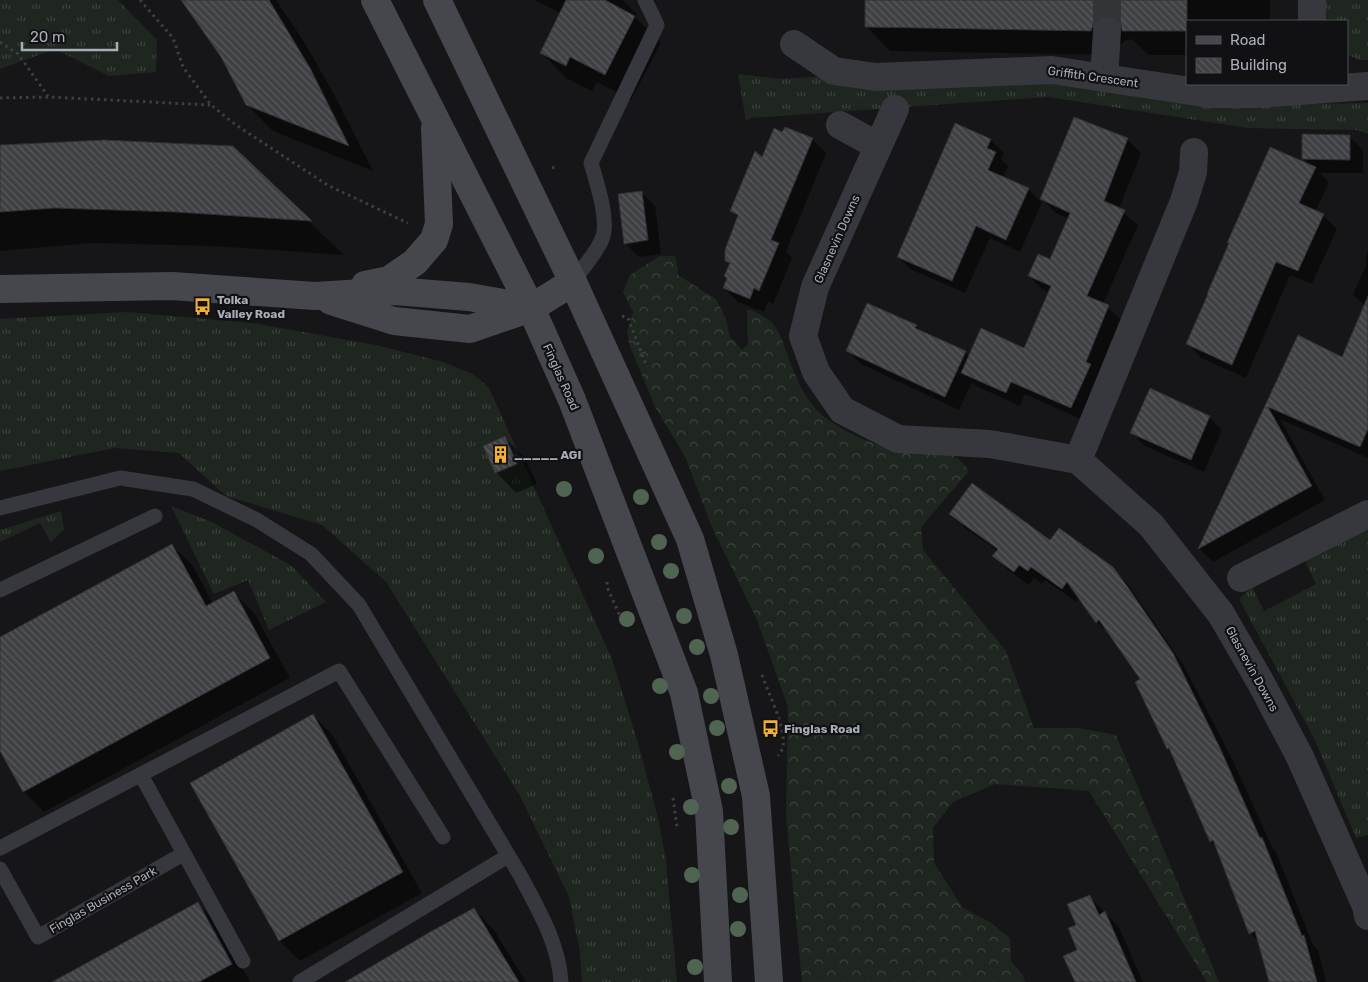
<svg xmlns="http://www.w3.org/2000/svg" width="1368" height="982" viewBox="0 0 1368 982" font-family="Rubik,sans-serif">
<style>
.grass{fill:url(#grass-tufts)}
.forest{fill:url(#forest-crowns)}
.shadow{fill:#0007}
.building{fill:url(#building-back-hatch);stroke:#303034}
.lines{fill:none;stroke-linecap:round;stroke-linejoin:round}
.minor-tunnel{stroke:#333438;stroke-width:28;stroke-dasharray:28 14;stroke-linecap:butt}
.path{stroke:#3d3f44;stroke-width:3;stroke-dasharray:2.5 4;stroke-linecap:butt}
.service{stroke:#37383d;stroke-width:15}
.minor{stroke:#37383d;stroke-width:28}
.secondary{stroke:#45474d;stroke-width:28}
.tree{fill:#506452}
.labels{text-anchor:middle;stroke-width:4.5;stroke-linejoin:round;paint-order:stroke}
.street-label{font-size:12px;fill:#a8adb8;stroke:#111113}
.poi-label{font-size:12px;font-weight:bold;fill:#a8adb8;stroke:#111113;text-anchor:start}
</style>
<defs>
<pattern id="grass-tufts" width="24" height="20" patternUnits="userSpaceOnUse" patternTransform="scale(1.25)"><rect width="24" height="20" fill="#1e261f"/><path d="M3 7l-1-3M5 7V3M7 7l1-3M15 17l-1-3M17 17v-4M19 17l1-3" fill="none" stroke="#3c433d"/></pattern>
<pattern id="forest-crowns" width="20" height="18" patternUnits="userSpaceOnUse" patternTransform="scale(1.25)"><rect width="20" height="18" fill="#1e261f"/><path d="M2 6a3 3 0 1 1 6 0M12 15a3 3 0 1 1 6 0" fill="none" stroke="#3c433d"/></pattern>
<pattern id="building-back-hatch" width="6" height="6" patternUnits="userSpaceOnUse" patternTransform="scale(1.25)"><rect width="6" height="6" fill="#404145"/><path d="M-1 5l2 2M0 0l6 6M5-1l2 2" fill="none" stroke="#595a5e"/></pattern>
</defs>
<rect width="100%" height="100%" fill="#161618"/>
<g class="grass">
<polygon points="0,0 118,0 157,40 156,72 109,76 55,49 0,69"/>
<polygon points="1325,0 1368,0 1368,60 1359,60 1347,54 1347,21 1327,21"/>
<polygon points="738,74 781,79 829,76 1047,79 1312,104 1368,103 1368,134 1358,130 1248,128 1048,97 750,118 746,121"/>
<polygon points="128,312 252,323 376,345 443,362 473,374 489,388 612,659 638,743 659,822 666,861 677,982 582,982 580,952 569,897 520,796 386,582 322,525 226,496 179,453 115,448 0,471 0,319"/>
<polygon points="171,506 212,522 292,566 326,602 269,630 248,580 214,594"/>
<polygon points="61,511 64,529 51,542 40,523 0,542 0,530"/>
<polygon points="1368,530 1368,835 1356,838 1315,740 1239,599 1252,587 1264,611 1316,584 1303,557"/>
</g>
<path class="forest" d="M 660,256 L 673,256 L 676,258 L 678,275 L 716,299 L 726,319 L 730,337 L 742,350 L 748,344 L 747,311 L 750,309 C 756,313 764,316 770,321 C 778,327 783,342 786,351 C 796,377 804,402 827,419 C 845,432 871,444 893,449 C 924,455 948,440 969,471 L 921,527 L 923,550 L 1006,651 L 1034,728 L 1079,728 L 1116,735 L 1219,982 L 1207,982 L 1089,791 L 995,784 L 953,802 L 933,828 L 934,863 L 963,908 L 990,922 L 1010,938 L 1011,961 L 1023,975 L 1025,982 L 802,982 L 786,816 L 788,707 L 757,620 L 711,525 L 685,456 L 655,407 L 629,344 L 627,332 L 633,312 L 623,292 L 630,275 Z"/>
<g class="shadow">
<polygon points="182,0 276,0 303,40 335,96 373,171 273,131 247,105 222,56"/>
<polygon points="534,0 623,0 637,14 635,17 661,43 631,100 597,82 592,91 567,79 541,52 561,13"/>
<polygon points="866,0 1270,0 1270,20 1187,21 1187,55 1148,55 1132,39 1125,41 1118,46 1116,55 890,51 866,26"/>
<polygon points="1075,119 1128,140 1141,153 1119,209 1138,225 1103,304 1122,320 1085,421 1025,394 1020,406 976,386 972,382 959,410 861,364 847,350 916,326 923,333 965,352 970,357 1025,349 1050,293 1043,290 1029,276 1050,261 1069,219 1056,213 1043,200 1020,252 990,238 965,293 912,270 898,257 990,140 1004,153 1001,159 1008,166 1003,178 1029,190 1041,202"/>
<polygon points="783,134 812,139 826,153 786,251 792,258 773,304 768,301 764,312 738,302 724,288 730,265 726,260 739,218 732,211 762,160"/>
<polygon points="1349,136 1363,150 1363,173 1320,173 1329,182 1315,212 1323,215 1337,229 1312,284 1290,275 1246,378 1201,358 1188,344 1311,166 1304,159"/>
<polygon points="0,148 232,148 344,255 212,246 91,243 0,251"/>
<polygon points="641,192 655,206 661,254 639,257 625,243"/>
<polygon points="1368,250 1368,458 1280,419 1325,500 1213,562 1200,549 1298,336 1342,358 1365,306 1353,294 1367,264 1365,262"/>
<polygon points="1209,417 1222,430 1204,472 1145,446 1132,433"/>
<polygon points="505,438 525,458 537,484 516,493 496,472"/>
<polygon points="951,514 1051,542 1112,568 1127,583 1184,666 1234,763 1272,847 1276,852 1313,945 1318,950 1326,982 1269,982 1259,942 1250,933 1217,848 1211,841 1173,753 1168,748 1142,680 1111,636 1097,622 1080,598 1076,602 1045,580 1042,584 1034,578 1029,585 1008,570 994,556 998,551 965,528"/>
<polygon points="172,545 193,566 213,604 234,593 254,613 290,678 44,812 24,792 0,748 0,639"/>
<polygon points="313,715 333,736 422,893 300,961 280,941 192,783"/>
<polygon points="1089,896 1119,927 1143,982 1076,982 1079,950 1077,925"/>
<polygon points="198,904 218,924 250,982 82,982"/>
<polygon points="474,909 494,930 526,982 349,982"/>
</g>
<g class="building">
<polygon points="181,0 269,0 310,68 349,146 246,105 221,57"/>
<polygon points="566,0 605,0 635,16 605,75 570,57 566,66 540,53"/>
<polygon points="865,0 1187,0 1187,31 1122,31 1121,25 1116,18 1108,15 1101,17 1094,22 1091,31 865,27"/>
<polygon points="1074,117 1128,138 1104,201 1125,210 1087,296 1109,305 1086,362 1091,364 1071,408 1011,382 1006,393 961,373 981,328 1024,348 1051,286 1028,276 1038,254 1050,259 1070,213 1040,199"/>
<polygon points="955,123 991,139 987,148 996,152 988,170 1029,188 1006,240 976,226 952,281 897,257"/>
<polygon points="785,127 813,138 771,240 779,243 759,291 754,288 750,299 723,288 727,278 724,276 730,263 725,261 725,250 738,215 730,211 755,151 762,157 774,128 782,132"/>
<polygon points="1302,134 1350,135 1350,160 1302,159"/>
<polygon points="104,140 233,146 312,221 176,212 55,208 0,212 0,145"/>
<polygon points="1270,147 1316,167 1299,203 1324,214 1298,271 1276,262 1232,365 1186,344 1208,294 1207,294 1229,243 1227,243"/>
<polygon points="642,191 648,240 624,244 618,194"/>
<polygon points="1368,296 1368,429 1360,447 1268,407 1312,486 1198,549 1298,335 1342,357"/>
<polygon points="867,303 917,325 915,328 966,351 945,397 846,351"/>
<polygon points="1150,388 1210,416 1191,460 1130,433"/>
<polygon points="505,436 517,464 495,473 483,446"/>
<polygon points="972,483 1050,540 1059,528 1113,567 1127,586 1173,653 1220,748 1260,838 1262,837 1302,936 1304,935 1317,982 1269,982 1255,931 1249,934 1213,840 1210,842 1169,748 1167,749 1135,682 1140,679 1099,620 1096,623 1067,582 1062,589 1031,567 1028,571 1019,565 1014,572 992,556 998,549 949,514"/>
<polygon points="172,544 206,606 234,591 270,658 23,792 0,751 0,637"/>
<polygon points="313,714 403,872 279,941 190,783"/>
<polygon points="1090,895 1099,915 1105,911 1136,982 1075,982 1063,956 1077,950 1068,928 1076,925 1067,904"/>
<polygon points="198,902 232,964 199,982 52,982"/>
<polygon points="474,908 519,982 345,982 430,932"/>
</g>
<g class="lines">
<polyline class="minor-tunnel" points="1107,0 1107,31"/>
<g class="path">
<polyline points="140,0 173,38 183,67 211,105 236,125 329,186 408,223"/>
<polyline points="0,42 18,54 48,96"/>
<polyline points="0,98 49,97 210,105"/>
<polyline points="552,168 557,166"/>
<polyline points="622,316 628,318 647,367"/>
<polyline points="607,582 607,587 620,616"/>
<path d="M 762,675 C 768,692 786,728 783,746 C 783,749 780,753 778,756"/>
<polyline points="673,798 677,827"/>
</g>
<g class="service">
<path d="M 573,282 C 582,268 596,254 602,239 C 610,221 596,181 591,163 L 657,25 L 645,0"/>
<path d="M 0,508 L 120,478 L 193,489 L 257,520 L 311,554 L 359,605 L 520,875 C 538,909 559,944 561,982"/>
<polyline points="0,590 155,516"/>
<polyline points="141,775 243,961"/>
<polyline points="0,848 339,671 443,837"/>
<polyline points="0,869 38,937 183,854"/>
<polyline points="300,982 508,856"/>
</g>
<g class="minor">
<polyline points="1312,0 1312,21"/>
<polyline points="794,44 834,71 876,77 1052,70 1210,94 1259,94 1368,86"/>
<polyline points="1104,78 1107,31"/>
<polyline points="895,109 815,287 803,336 816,372 842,410 898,439 990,444 1078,460 1151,525 1221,614 1261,683 1300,757 1366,906 1368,916"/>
<polyline points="840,125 878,146"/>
<polyline points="1078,460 1184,201 1193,172 1194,152"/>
<polyline points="1241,578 1368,514"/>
</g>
<g class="secondary">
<polyline points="375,0 531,308 572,400 684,693 709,811 718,982"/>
<polyline points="437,0 573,282 690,539 724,655 756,796 769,982"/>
<polyline points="365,285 389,280 415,262 434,240 439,224 435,128"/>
<polyline points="0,289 172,286 315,296 395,291 469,297 531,308"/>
<polyline points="331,301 394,321 470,329 531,308 573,282"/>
</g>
</g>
<g class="tree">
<circle cx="564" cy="489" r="8"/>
<circle cx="641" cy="497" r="8"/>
<circle cx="659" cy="542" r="8"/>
<circle cx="596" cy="556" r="8"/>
<circle cx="671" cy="571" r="8"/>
<circle cx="684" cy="616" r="8"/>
<circle cx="627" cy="619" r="8"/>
<circle cx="697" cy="647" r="8"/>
<circle cx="660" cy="686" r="8"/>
<circle cx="711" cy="696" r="8"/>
<circle cx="717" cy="728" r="8"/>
<circle cx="677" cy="752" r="8"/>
<circle cx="729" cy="786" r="8"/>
<circle cx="691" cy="807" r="8"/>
<circle cx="731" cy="827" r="8"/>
<circle cx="692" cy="875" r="8"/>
<circle cx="740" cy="895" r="8"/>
<circle cx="738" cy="929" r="8"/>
<circle cx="695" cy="967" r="8"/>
</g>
<defs>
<symbol id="bus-bare" viewBox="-9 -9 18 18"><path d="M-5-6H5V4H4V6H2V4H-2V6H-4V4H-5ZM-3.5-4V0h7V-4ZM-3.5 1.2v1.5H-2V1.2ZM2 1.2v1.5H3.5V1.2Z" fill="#f2b134" stroke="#111113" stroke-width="2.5" paint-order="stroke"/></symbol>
<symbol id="building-bare" viewBox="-9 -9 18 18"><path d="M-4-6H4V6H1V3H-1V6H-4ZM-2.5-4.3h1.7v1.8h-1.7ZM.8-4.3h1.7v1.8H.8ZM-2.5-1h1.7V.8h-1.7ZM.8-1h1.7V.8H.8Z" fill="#f2b134" stroke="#111113" stroke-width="2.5" paint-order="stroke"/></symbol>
</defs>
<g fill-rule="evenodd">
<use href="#bus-bare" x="190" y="294" width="25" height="25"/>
<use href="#building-bare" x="488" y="442" width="25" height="25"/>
<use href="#bus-bare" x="758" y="716" width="25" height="25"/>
</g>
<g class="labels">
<g class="street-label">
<text transform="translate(1093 77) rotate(8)" y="4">Griffith Crescent</text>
<text transform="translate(837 239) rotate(-66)" y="4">Glasnevin Downs</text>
<text transform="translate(561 377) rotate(66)" y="4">Finglas Road</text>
<text transform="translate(1252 669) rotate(61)" y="4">Glasnevin Downs</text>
<text transform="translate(103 900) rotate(-30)" y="4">Finglas Business Park</text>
</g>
<g class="poi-label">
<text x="217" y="304">Tolka<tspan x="217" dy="14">Valley Road</tspan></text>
<text x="514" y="459">_____ AGI</text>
<text x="784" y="733">Finglas Road</text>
</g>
</g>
<rect x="1186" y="20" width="162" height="65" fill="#111113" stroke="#4d4f55"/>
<rect x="1196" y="36" width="25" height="8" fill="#45474d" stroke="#4d4f55"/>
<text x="1230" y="45" font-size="15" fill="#a8adb8">Road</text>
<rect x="1196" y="58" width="25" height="15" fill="url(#building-back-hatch)" stroke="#4d4f55"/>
<text x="1230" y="70" font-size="15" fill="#a8adb8">Building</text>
<path d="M22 42v8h95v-8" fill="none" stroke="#a8adb8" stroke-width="2.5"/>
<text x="30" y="42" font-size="15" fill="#a8adb8" stroke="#111113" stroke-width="4" paint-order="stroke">20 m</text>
</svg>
